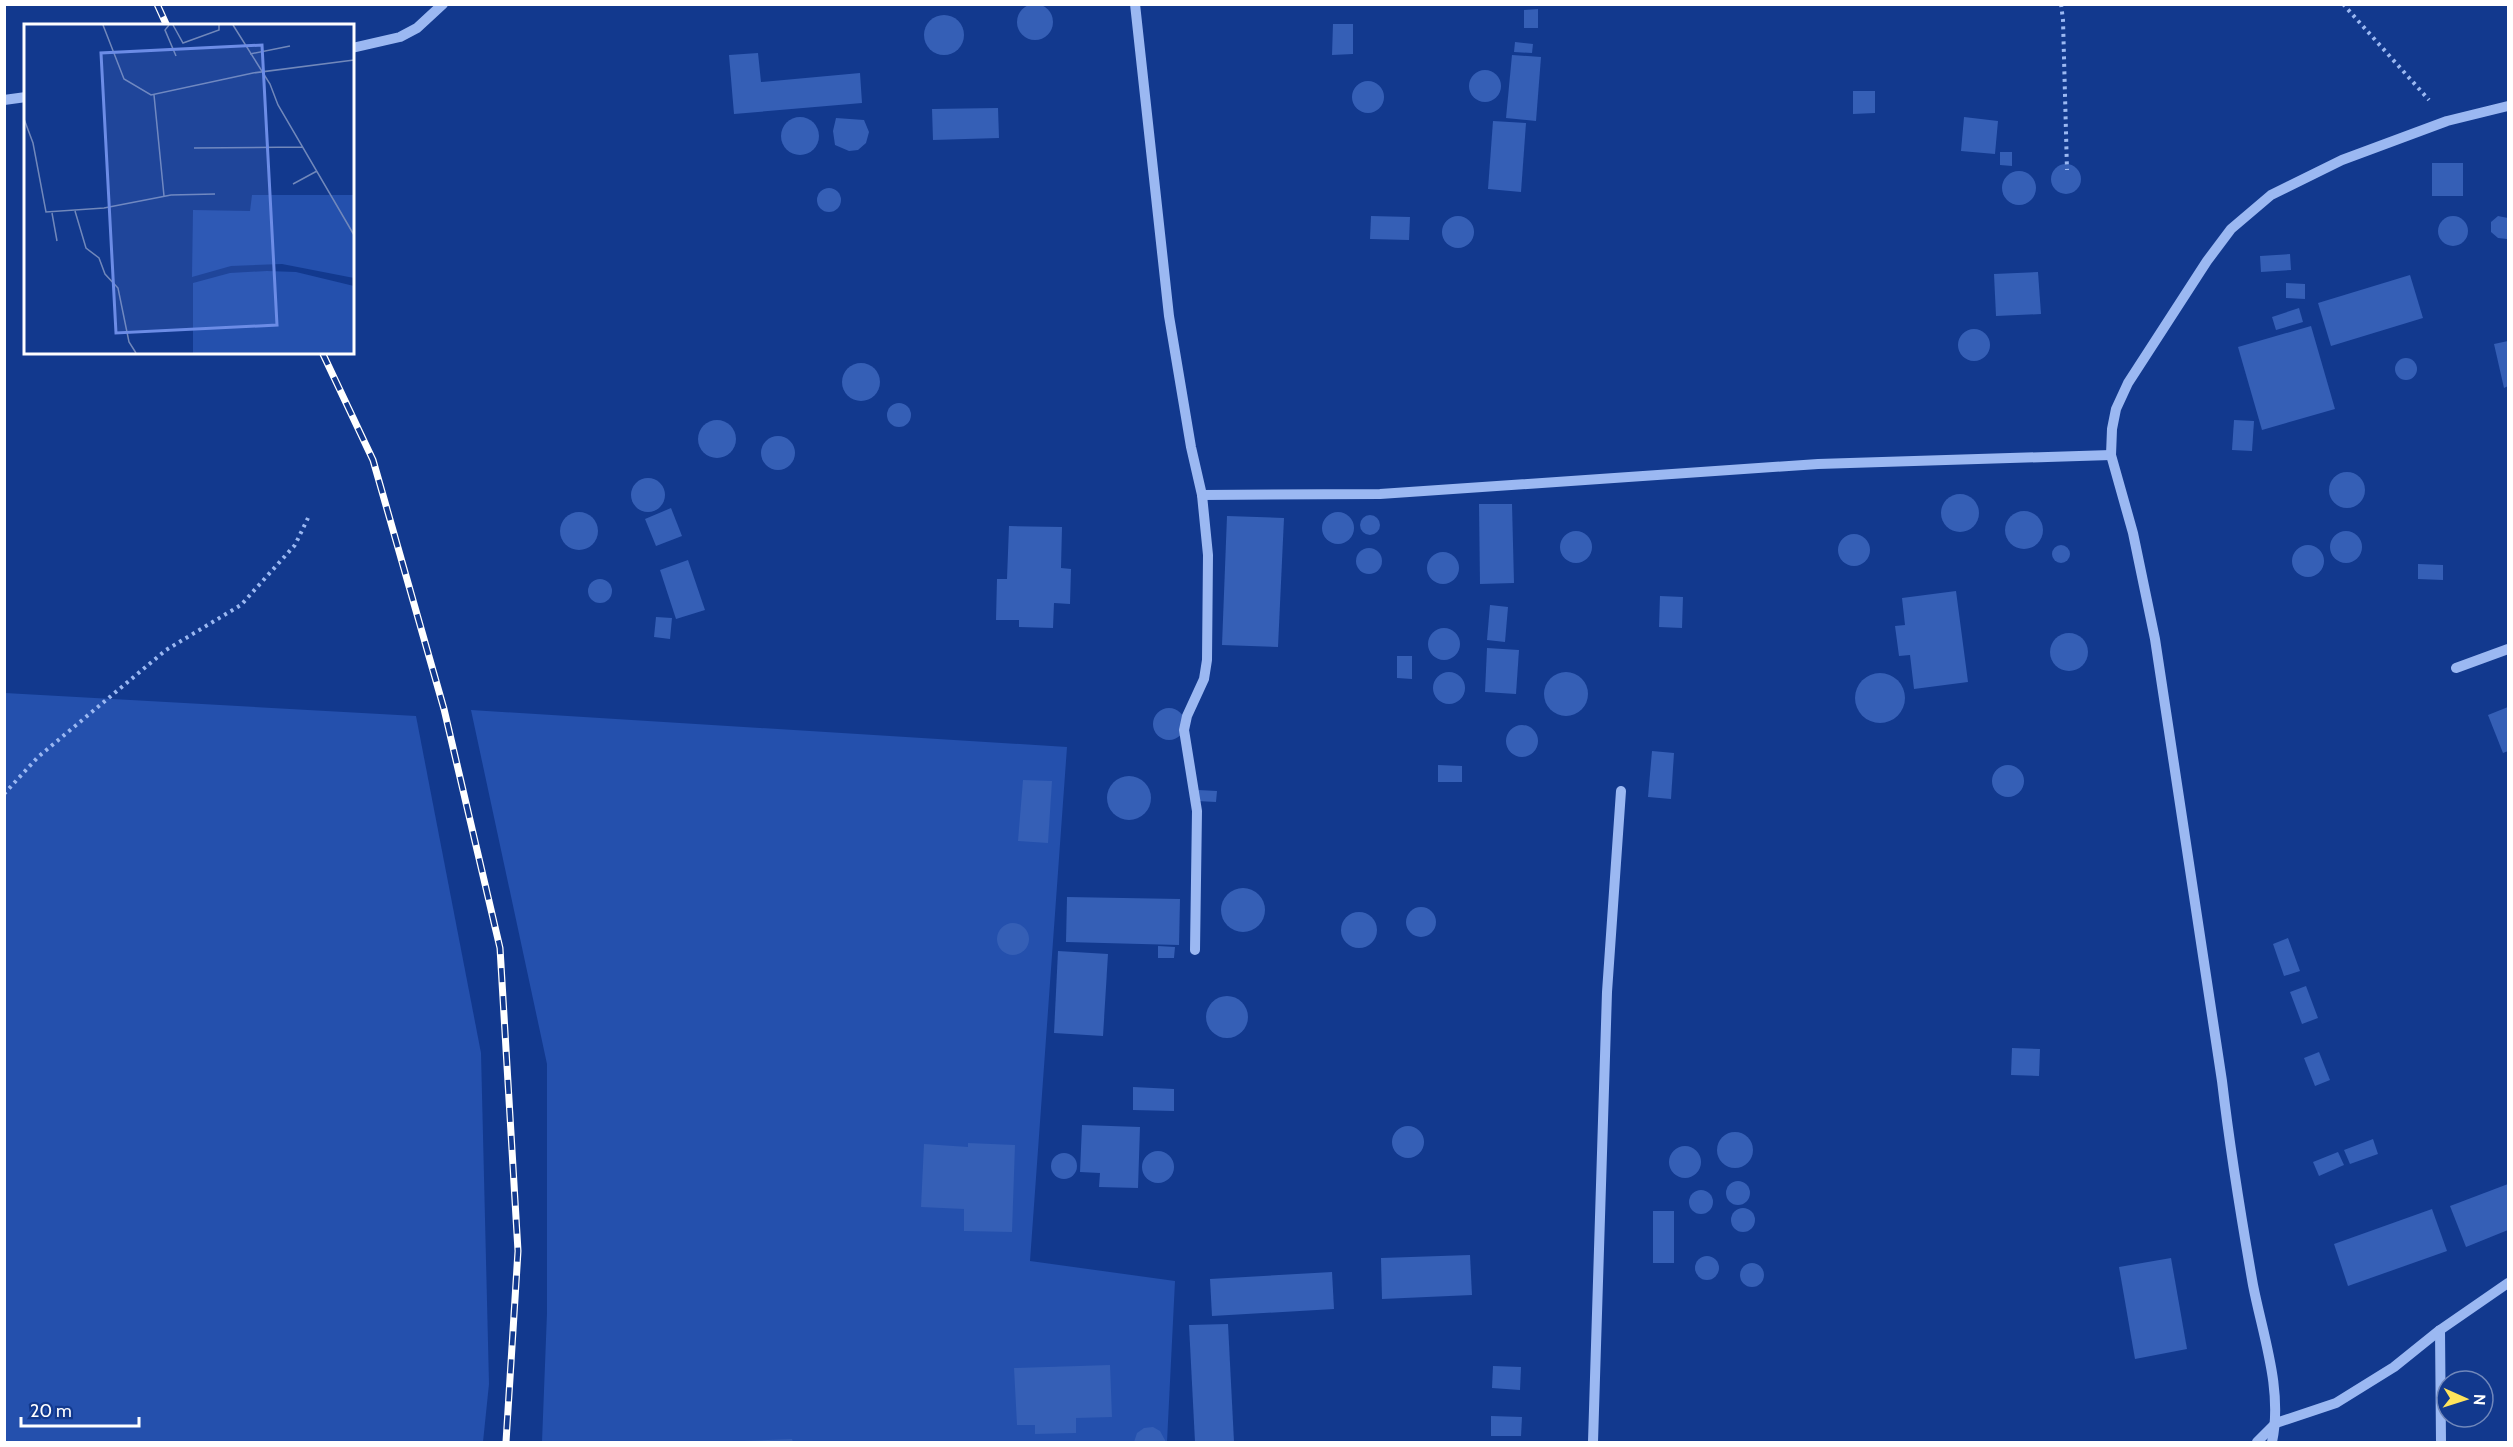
<svg xmlns="http://www.w3.org/2000/svg" width="2513" height="1447" viewBox="0 0 2513 1447" font-family="Cabin,sans-serif">
<style>
.green{fill:#2450ad}
.building{fill:#355fb6}
.lines{fill:none;stroke-linecap:round;stroke-linejoin:round}
.path{stroke:#9bb8f2;stroke-width:4;stroke-dasharray:3 4.5;stroke-linecap:butt}
.minor{stroke:#9bb8f2;stroke-width:10}
.rail-casing{stroke:#fff;stroke-width:7}
.rail{stroke:#12398e;stroke-width:4.5;stroke-dasharray:14;stroke-linecap:butt}
.inset-road{fill:none;stroke:#7188bb;stroke-width:1.5}
.view{fill:#6c8ce6;fill-opacity:0.15;stroke:#6c8ce6;stroke-width:3}
.inset-edge{fill:none;stroke:#fff;stroke-width:3}
</style>
<rect width="100%" height="100%" fill="#12398e"/>
<g class="green">
<polygon points="5,693 416,716 481,1053 489,1384 483,1442 5,1442"/>
<polygon points="471,710 1067,747 1030,1261 1175,1281 1167,1442 542,1442 547,1313 547,1064"/>
</g>
<g class="building">
<circle cx="1035" cy="22" r="18"/>
<polygon points="1538,9 1538,28 1524,28 1524,10"/>
<circle cx="944" cy="35" r="20"/>
<polygon points="1333,24 1353,24 1353,54 1332,55"/>
<polygon points="1515,42 1533,44 1532,53 1514,52"/>
<polygon points="758,53 761,82 860,73 862,103 734,114 729,55"/>
<polygon points="1512,55 1541,57 1536,121 1506,118"/>
<circle cx="1485" cy="86" r="16"/>
<circle cx="1368" cy="97" r="16"/>
<polygon points="1853,91 1875,91 1875,113 1853,114"/>
<polygon points="998,108 999,138 933,140 932,109"/>
<polygon points="1964,117 1998,121 1995,154 1961,151"/>
<circle cx="800" cy="136" r="19"/>
<polygon points="836,118 864,120 869,132 866,143 858,150 849,151 835,145 833,131"/>
<polygon points="1493,121 1526,123 1521,192 1488,189"/>
<polygon points="2000,152 2012,152 2012,166 2000,165"/>
<rect x="2432" y="163" width="31" height="33"/>
<circle cx="2066" cy="179" r="15"/>
<circle cx="2019" cy="188" r="17"/>
<circle cx="829" cy="200" r="12"/>
<circle cx="2453" cy="231" r="15"/>
<polygon points="1371,216 1410,217 1409,240 1370,239"/>
<polygon points="2498,216 2508,218 2507,239 2498,238 2491,232 2491,222"/>
<circle cx="1458" cy="232" r="16"/>
<polygon points="2290,254 2291,270 2261,272 2260,256"/>
<polygon points="2038,272 2041,314 1996,316 1994,274"/>
<polygon points="2410,275 2423,318 2331,346 2318,303"/>
<polygon points="2286,283 2305,284 2305,299 2286,298"/>
<polygon points="2299,308 2303,322 2276,330 2272,317"/>
<polygon points="2311,326 2335,409 2262,430 2238,347"/>
<circle cx="1974" cy="345" r="16"/>
<polygon points="2508,341 2508,386 2504,388 2494,344"/>
<circle cx="2406" cy="369" r="11"/>
<circle cx="861" cy="382" r="19"/>
<circle cx="899" cy="415" r="12"/>
<polygon points="2234,420 2254,421 2252,451 2232,450"/>
<circle cx="717" cy="439" r="19"/>
<circle cx="778" cy="453" r="17"/>
<circle cx="2347" cy="490" r="18"/>
<circle cx="648" cy="495" r="17"/>
<circle cx="1960" cy="513" r="19"/>
<polygon points="1479,504 1512,504 1514,583 1480,584"/>
<polygon points="671,508 682,536 656,546 645,519"/>
<circle cx="2024" cy="530" r="19"/>
<circle cx="579" cy="531" r="19"/>
<circle cx="1338" cy="528" r="16"/>
<circle cx="1370" cy="525" r="10"/>
<polygon points="1227,516 1284,518 1278,647 1222,645"/>
<polygon points="1009,526 1062,527 1061,568 1071,569 1070,604 1054,603 1053,628 1019,627 1019,620 996,620 997,579 1007,579"/>
<circle cx="2346" cy="547" r="16"/>
<circle cx="1576" cy="547" r="16"/>
<circle cx="1854" cy="550" r="16"/>
<circle cx="2061" cy="554" r="9"/>
<circle cx="2308" cy="561" r="16"/>
<circle cx="1369" cy="561" r="13"/>
<circle cx="1443" cy="568" r="16"/>
<polygon points="688,560 705,610 676,619 660,570"/>
<polygon points="2418,564 2443,565 2443,580 2418,579"/>
<circle cx="600" cy="591" r="12"/>
<polygon points="1956,591 1968,682 1914,689 1910,655 1899,656 1895,626 1905,625 1902,598"/>
<polygon points="1660,596 1683,597 1682,628 1659,627"/>
<polygon points="1490,605 1508,607 1505,642 1487,640"/>
<polygon points="656,617 672,618 670,639 654,637"/>
<circle cx="1444" cy="644" r="16"/>
<circle cx="2069" cy="652" r="19"/>
<polygon points="1487,648 1519,650 1516,694 1485,692"/>
<polygon points="1397,656 1412,656 1412,679 1397,678"/>
<circle cx="1566" cy="694" r="22"/>
<circle cx="1449" cy="688" r="16"/>
<circle cx="1880" cy="698" r="25"/>
<polygon points="2508,707 2508,751 2503,753 2488,715"/>
<circle cx="1169" cy="724" r="16"/>
<circle cx="1522" cy="741" r="16"/>
<polygon points="1652,751 1674,753 1671,799 1648,797"/>
<polygon points="1438,765 1462,766 1462,782 1438,782"/>
<circle cx="2008" cy="781" r="16"/>
<circle cx="1129" cy="798" r="22"/>
<polygon points="1023,780 1052,781 1048,843 1018,841"/>
<polygon points="1198,790 1217,791 1216,802 1197,801"/>
<circle cx="1243" cy="910" r="22"/>
<polygon points="1067,897 1180,899 1179,945 1066,942"/>
<circle cx="1421" cy="922" r="15"/>
<circle cx="1359" cy="930" r="18"/>
<circle cx="1013" cy="939" r="16"/>
<polygon points="2288,938 2300,971 2284,976 2273,944"/>
<polygon points="1158,946 1175,947 1174,958 1158,958"/>
<polygon points="1058,951 1108,954 1103,1036 1054,1033"/>
<polygon points="2306,986 2318,1018 2302,1024 2290,992"/>
<circle cx="1227" cy="1017" r="21"/>
<polygon points="2012,1048 2040,1049 2039,1076 2011,1075"/>
<polygon points="2319,1052 2330,1080 2315,1086 2304,1058"/>
<polygon points="1133,1087 1174,1089 1174,1111 1133,1110"/>
<polygon points="1082,1125 1140,1127 1138,1188 1099,1187 1100,1173 1080,1172"/>
<circle cx="1408" cy="1142" r="16"/>
<circle cx="1735" cy="1150" r="18"/>
<polygon points="2373,1139 2378,1154 2350,1164 2344,1150"/>
<polygon points="968,1143 1015,1145 1012,1232 964,1231 964,1209 921,1207 924,1144 968,1147"/>
<circle cx="1685" cy="1162" r="16"/>
<circle cx="1158" cy="1167" r="16"/>
<polygon points="2338,1152 2344,1165 2319,1176 2313,1162"/>
<circle cx="1064" cy="1166" r="13"/>
<circle cx="1738" cy="1193" r="12"/>
<polygon points="2508,1184 2508,1230 2466,1247 2450,1206"/>
<circle cx="1701" cy="1202" r="12"/>
<circle cx="1743" cy="1220" r="12"/>
<polygon points="2432,1209 2447,1251 2348,1286 2334,1244"/>
<rect x="1653" y="1211" width="21" height="52"/>
<polygon points="1470,1255 1472,1295 1382,1299 1381,1258"/>
<circle cx="1707" cy="1268" r="12"/>
<polygon points="2171,1258 2187,1349 2135,1359 2119,1267"/>
<circle cx="1752" cy="1275" r="12"/>
<polygon points="1332,1272 1334,1309 1212,1316 1210,1279"/>
<polygon points="1228,1324 1234,1442 1195,1442 1189,1325"/>
<polygon points="1110,1365 1112,1417 1076,1418 1076,1433 1035,1434 1035,1425 1017,1425 1014,1368"/>
<polygon points="1493,1366 1521,1367 1520,1390 1492,1388"/>
<polygon points="1491,1416 1522,1417 1521,1436 1491,1436"/>
<polygon points="1153,1427 1160,1431 1166,1442 1134,1442 1137,1433 1144,1428"/>
<polygon points="792,1439 793,1442 743,1442 743,1441"/>
</g>
<g class="lines">
<g class="path">
<polyline points="2061,4 2063,20 2067,170"/>
<polyline points="2343,4 2429,100"/>
<polyline points="4,794 38,757 166,650 241,605 295,545 308,518"/>
</g>
<g class="minor">
<polyline points="1135,4 1169,316 1191,447 1202,495 1208,555 1207,660 1204,679 1187,716 1184,730 1197,811 1195,950"/>
<polyline points="352,48 400,37 417,28 443,4"/>
<polyline points="4,100 26,97"/>
<polyline points="1202,495 1380,494 1818,464 2111,455"/>
<polyline points="2456,668 2508,649"/>
<polyline points="2440,1330 2441,1442"/>
<polyline points="1593,1442 1607,992 1621,791"/>
<polyline points="2257,1442 2276,1423 2336,1403 2394,1367 2440,1330 2508,1283"/>
<path d="M 2272,1442 C 2283,1390 2263,1336 2253,1285 C 2241,1217 2230,1149 2222,1081 L 2155,639 L 2133,533 L 2111,455 L 2112,429 L 2116,409 L 2128,383 L 2207,261 L 2231,229 L 2271,195 L 2342,160 L 2447,121 L 2508,106"/>
</g>
<defs>
<g id="rail">
<polyline points="157,4 167,26"/>
<polyline points="322,352 373,460 444,709 500,948 518,1251 506,1442"/>
</g>
</defs>
<use href="#rail" class="rail-casing"/>
<use href="#rail" class="rail"/>
</g>
<g transform="translate(24 24)">
<rect width="330" height="330" fill="#12398e"/>
<path d="M 228,171 L 330,171 L 330,254 L 258,240 L 207,242 L 168,253 L 169,186 L 226,187 ZM 243,247 L 272,248 L 330,262 L 330,329 L 169,329 L 169,259 L 206,249 Z" fill="#2450ad"/>
<path class="inset-road" d="M 79,1 L 100,55 L 127,71 L 229,49 L 330,36M 145,1 L 141,6 L 152,32M 149,1 L 159,19 L 195,6 L 195,1M 209,1 L 246,60 L 254,81 L 330,211M 226,30 L 266,22M 130,71 L 140,172M 0,95 L 9,119 L 22,188 L 80,184 L 147,171 L 191,170M 170,124 L 279,123M 269,160 L 293,147M 51,187 L 62,224 L 75,234 L 81,250 L 94,264 L 105,318 L 112,329M 28,189 L 33,217"/>
<path class="view" d="M 238,21 L 253,301 L 92,309 L 77,29 Z"/>
<rect width="330" height="330" class="inset-edge"/>
</g>
<rect width="2513" height="1447" fill="none" stroke="#ffffff" stroke-width="12"/>
<g transform="translate(2465 1399) rotate(93)"><circle r="28" fill="#12398e" stroke="#7188bb" stroke-width="1.5"/>
<path d="M0-4.5L10 22L0 15L-10 22Z" fill="#ffe45c"/>
<text y="-9" font-size="16" font-weight="bold" text-anchor="middle" fill="#ffffff">N</text>
</g>
<path d="M21 1417v9h118v-9" fill="none" stroke="#ffffff" stroke-width="3"/>
<text x="30" y="1417" font-size="18" fill="#ffffff" stroke="#12398e" stroke-width="4.5" paint-order="stroke">20 m</text>
</svg>
